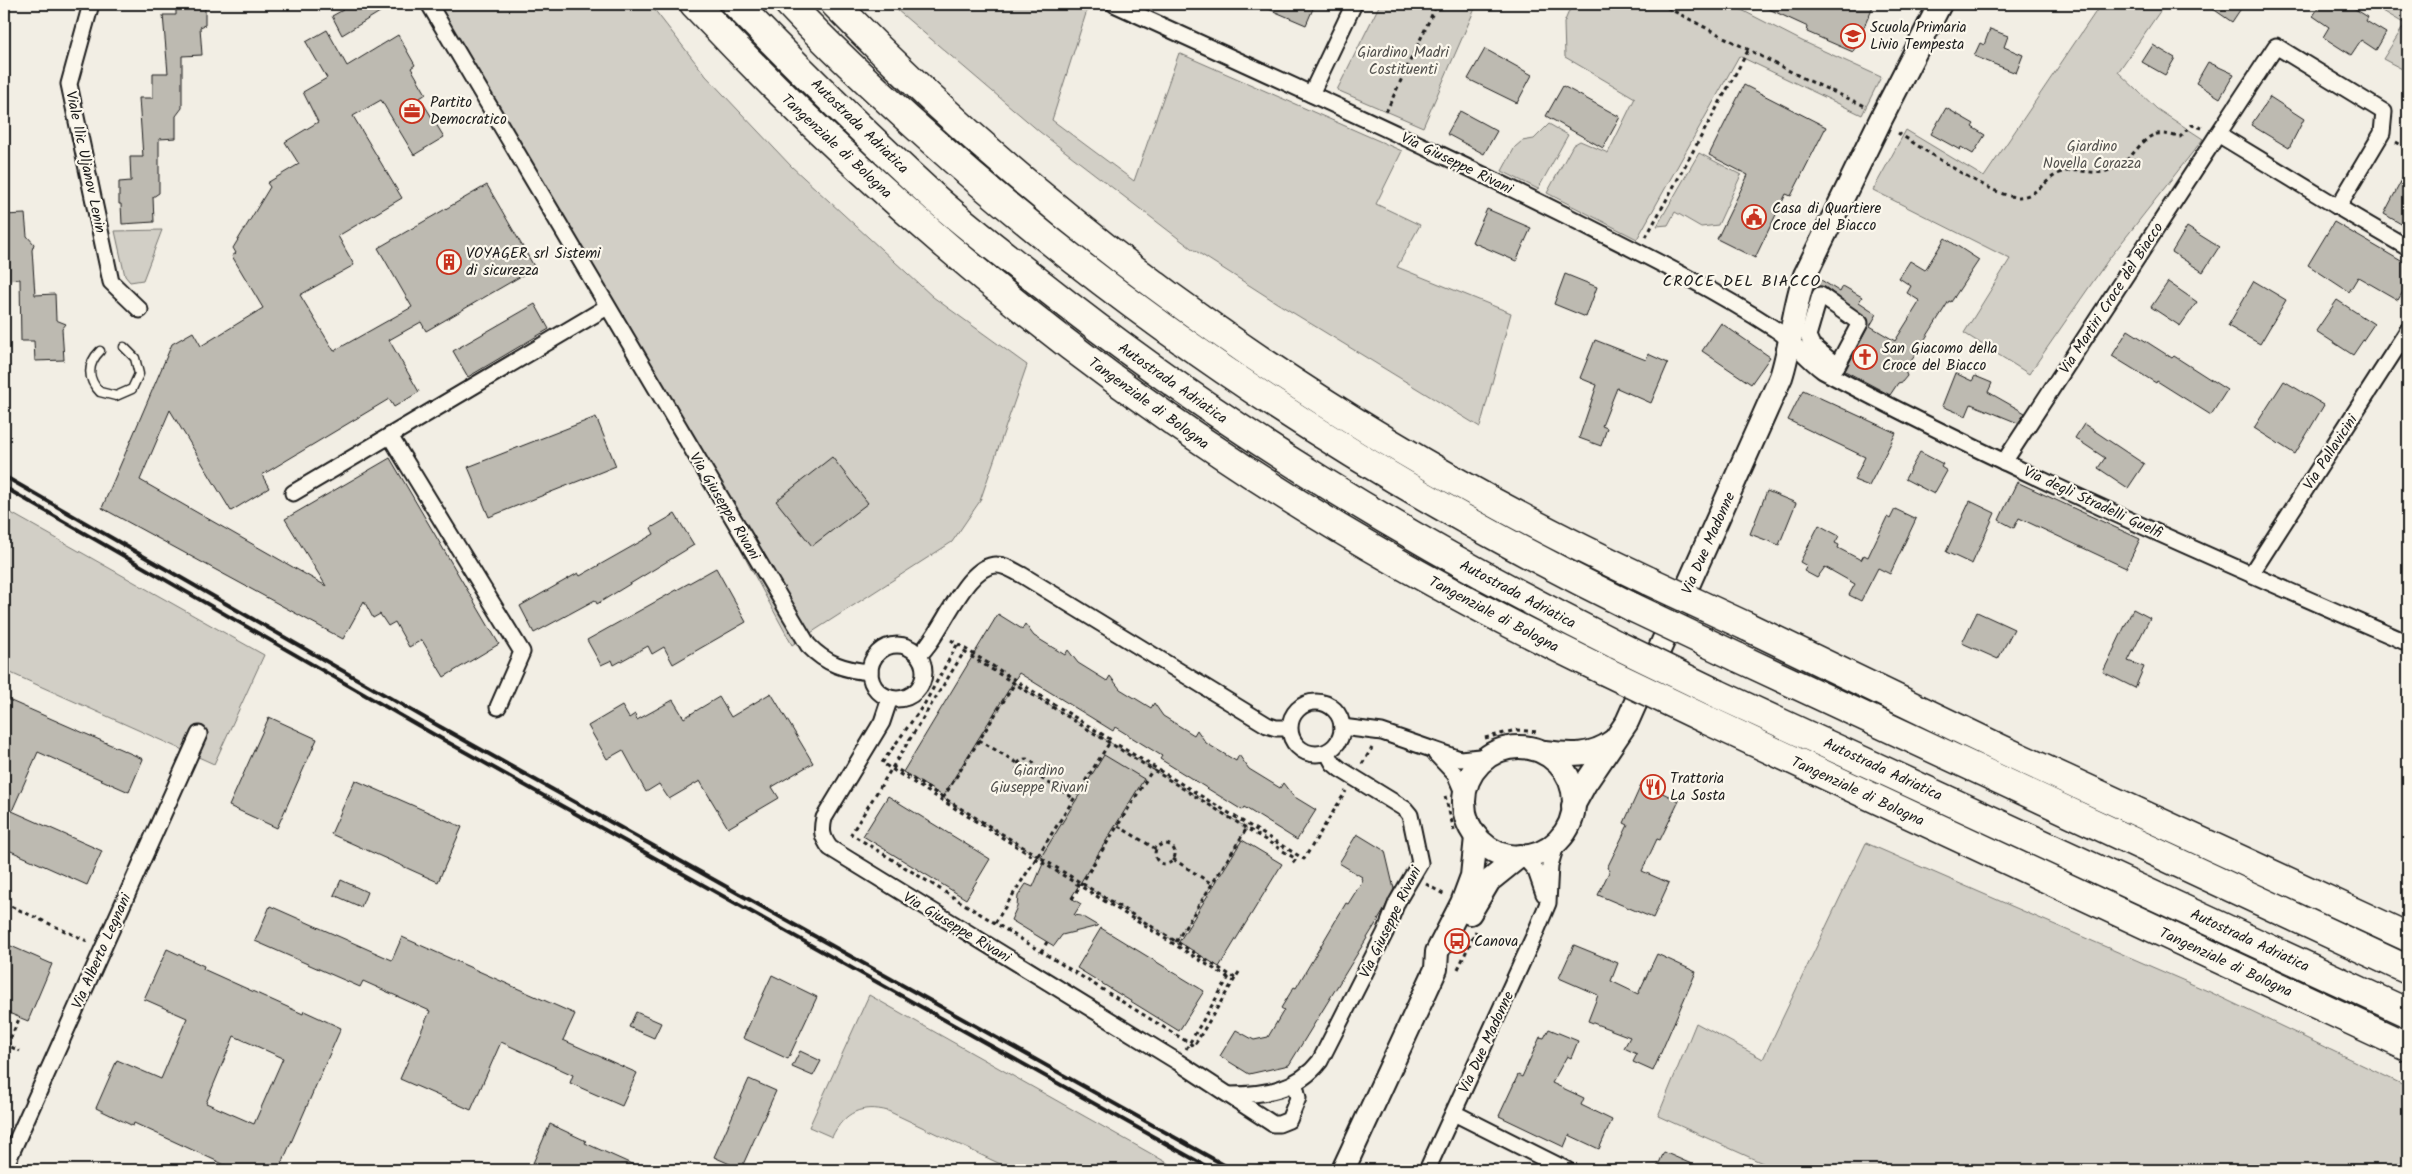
<svg xmlns="http://www.w3.org/2000/svg" width="2412" height="1174" viewBox="0 0 2412 1174" font-family="Kalam,sans-serif">
<style>
.green{fill:#d2cfc6;stroke:#777671}
.building{fill:#bdbab1;stroke:#1c1c1c;fill-rule:evenodd}
.lines{fill:none;stroke-linecap:round;stroke-linejoin:round}
.lane-casing{stroke:#1c1c1c;stroke-width:11}
.street-casing{stroke:#1c1c1c;stroke-width:19}
.secondary-casing{stroke:#1c1c1c;stroke-width:26}
.highway-casing{stroke:#1c1c1c;stroke-width:31}
.path{stroke:#1c1c1c;stroke-width:3;stroke-dasharray:4 4;stroke-linecap:butt}
.lane{stroke:#fbf7ec;stroke-width:8}
.street{stroke:#fbf7ec;stroke-width:15}
.secondary{stroke:#fbf7ec;stroke-width:22}
.highway{stroke:#fbf7ec;stroke-width:28}
.rail{stroke:#1c1c1c;stroke-width:4}
.highway-bridge-casing{stroke:#1c1c1c;stroke-width:31;stroke-linecap:butt}
.highway-bridge{stroke:#fbf7ec;stroke-width:28}
.labels{text-anchor:middle;stroke-width:4.5;stroke-linejoin:round;paint-order:stroke}
.poi-label{font-size:15px;fill:#1c1c1c;stroke:#fbf7ec;text-anchor:start}
.park-label{font-size:15px;fill:#53524f;stroke:#fbf7ec}
.street-label{font-size:15px;fill:#1c1c1c;stroke:#fbf7ec}
.neighbourhood-label{font-size:16px;letter-spacing:1px;fill:#1c1c1c;stroke:#fbf7ec}
</style>
<rect width="100%" height="100%" fill="#f2eee4"/>
<filter id="ink" filterUnits="userSpaceOnUse"><feTurbulence type="fractalNoise" baseFrequency=".02" numOctaves="2"/><feDisplacementMap in="SourceGraphic" scale="10" xChannelSelector="R" yChannelSelector="G"/><feConvolveMatrix kernelMatrix="1 2 1 2 8 2 1 2 1" color-interpolation-filters="sRGB"/></filter>
<g filter="url(#ink)">
<g class="green">
<polygon points="437,4 650,4 706,76 791,166 933,297 1027,365 980,501 952,542 792,645 553,201"/>
<polygon points="890,4 1089,4 1052,120 1134,181 1179,53 1402,151 1376,204 1420,225 1397,267 1511,313 1480,427 1277,303 1191,248 1040,132"/>
<polygon points="1380,4 1477,4 1423,127 1337,90"/>
<polygon points="1572,4 1730,4 1802,41 1881,77 1862,115 1739,56 1637,239 1547,193 1573,145 1580,141 1608,153 1635,98 1565,57 1564,23"/>
<polygon points="2101,4 2165,4 2118,72 2157,109 2203,139 2108,260 2029,374 1964,333 2010,259 1873,190 1906,130 1984,177"/>
<polygon points="2371,4 2408,4 2408,72 2383,59 2405,24"/>
<polygon points="1549,124 1568,135 1538,189 1502,171 1515,147 1522,141 1534,139"/>
<polygon points="1699,153 1741,175 1718,225 1701,227 1675,212 1668,225 1657,226"/>
<polygon points="162,230 143,280 130,282 125,276 115,231"/>
<polygon points="4,509 264,655 214,764 4,670"/>
<polygon points="1015,683 1247,828 1176,942 943,798"/>
<polygon points="1866,843 2210,992 2408,1087 2408,1170 1778,1170 1658,1116 1696,1023 1763,1059"/>
<path d="M 869,995 L 1180,1170 L 1013,1170 L 888,1111 C 862,1104 844,1112 832,1137 L 809,1127 Z"/>
</g>
<g class="building">
<polygon points="176,4 205,4 205,25 200,27 202,55 182,56 182,108 176,116 176,138 159,139 159,193 153,197 154,222 122,224 121,204 119,204 119,182 131,181 130,157 143,157 139,98 153,98 153,73 168,73 163,15 176,15"/>
<polygon points="339,4 393,4 342,35 332,16 343,10"/>
<polygon points="1257,4 1315,4 1306,25"/>
<polygon points="1758,4 1874,4 1853,52 1807,32 1808,27"/>
<polygon points="2206,4 2244,4 2232,22"/>
<polygon points="2321,4 2347,4 2368,17 2366,21 2386,33 2376,50 2361,40 2351,55 2323,37 2329,27 2313,16"/>
<polygon points="1990,29 2008,36 2004,47 2023,55 2016,73 1974,56 1980,43 1984,45"/>
<polygon points="327,30 347,66 398,35 415,65 411,68 426,94 420,98 444,137 414,155 381,100 353,116 402,198 338,236 354,265 300,295 334,351 412,307 378,248 487,185 535,268 426,331 421,322 389,340 419,392 394,407 389,399 262,475 269,488 231,511 170,410 140,480 326,586 285,519 390,458 499,644 444,677 422,640 409,647 395,622 388,626 380,614 373,618 364,601 343,639 102,508 172,344 193,332 201,346 263,308 232,256 236,253 233,248 270,187 267,183 299,164 285,142 318,122 303,92 327,78 306,42"/>
<polygon points="2153,45 2175,58 2165,75 2142,62"/>
<polygon points="1485,49 1532,75 1517,103 1468,79"/>
<polygon points="2208,62 2234,74 2220,98 2196,83"/>
<polygon points="1744,85 1826,127 1791,196 1786,194 1755,258 1717,239 1748,175 1709,155"/>
<polygon points="1563,86 1620,117 1603,148 1546,116"/>
<polygon points="2270,97 2304,119 2289,148 2251,125"/>
<polygon points="1946,108 1974,124 1972,127 1985,135 1973,154 1961,147 1960,150 1931,134"/>
<polygon points="1460,111 1497,131 1484,154 1447,134"/>
<polygon points="2408,168 2408,228 2384,214"/>
<polygon points="1487,209 1531,228 1516,261 1472,242"/>
<polygon points="25,214 27,236 34,244 32,250 35,295 55,294 56,320 66,324 62,329 64,360 35,361 34,341 21,341 20,279 6,280 4,215"/>
<polygon points="2334,222 2408,265 2408,283 2398,300 2358,277 2349,292 2308,265"/>
<polygon points="2187,227 2219,247 2203,272 2172,252"/>
<polygon points="1945,238 1979,260 1951,302 1949,301 1915,355 1905,371 1907,376 1902,382 1898,383 1890,395 1845,371 1868,327 1868,319 1825,287 1821,286 1815,287 1817,280 1818,278 1840,292 1843,286 1862,297 1859,302 1877,314 1870,326 1895,341 1920,301 1907,293 1911,286 1899,278 1910,261 1925,270"/>
<polygon points="1565,274 1597,287 1586,317 1554,304"/>
<polygon points="2254,281 2286,300 2260,344 2228,326"/>
<polygon points="2168,282 2197,302 2180,326 2151,307"/>
<polygon points="2337,300 2374,324 2353,355 2316,331"/>
<polygon points="535,304 549,329 468,377 453,351"/>
<polygon points="1721,323 1770,357 1751,384 1702,351"/>
<polygon points="2128,330 2172,358 2174,356 2227,390 2211,415 2157,381 2156,383 2112,356"/>
<polygon points="1595,340 1646,360 1648,354 1668,363 1651,403 1617,388 1602,426 1607,428 1601,446 1579,438 1597,385 1580,378"/>
<polygon points="1955,373 1972,381 1975,376 1992,383 1988,392 2025,413 2018,423 1971,404 1966,416 1942,406"/>
<polygon points="2284,381 2324,405 2295,454 2254,428"/>
<polygon points="1803,390 1896,433 1869,486 1854,480 1865,457 1788,420"/>
<polygon points="596,417 616,466 489,517 468,467"/>
<polygon points="2084,424 2144,464 2128,488 2098,468 2105,458 2075,438"/>
<polygon points="1920,452 1943,464 1941,467 1947,471 1934,494 1905,479"/>
<polygon points="832,457 868,503 812,546 776,501"/>
<polygon points="2017,482 2140,539 2126,568 2019,518 2014,528 1999,520"/>
<polygon points="1767,491 1796,503 1779,545 1750,534"/>
<polygon points="1970,501 1995,513 1972,564 1946,552"/>
<polygon points="1895,509 1916,519 1890,574 1878,568 1861,601 1849,595 1855,584 1825,567 1817,578 1804,571 1807,566 1800,562 1819,525 1839,536 1835,543 1839,545 1838,548 1861,560 1864,555 1868,557 1887,517 1890,519"/>
<polygon points="675,514 694,545 597,604 595,600 534,633 520,606 578,573 580,576 654,534 651,528"/>
<polygon points="716,568 746,622 673,664 664,647 652,654 648,646 614,665 612,660 601,665 587,640"/>
<polygon points="2133,609 2150,618 2128,661 2144,667 2135,688 2103,672"/>
<polygon points="1977,612 2014,629 1998,659 1962,643"/>
<polygon points="998,614 1022,629 1025,624 1034,636 1065,655 1068,650 1078,663 1107,681 1110,676 1120,689 1151,708 1154,703 1163,716 1194,735 1197,730 1206,743 1236,761 1239,755 1249,769 1280,788 1283,783 1293,796 1316,810 1297,840 1244,807 1242,810 1160,759 1162,756 1115,727 1113,731 1019,673 943,796 903,772"/>
<polygon points="771,693 813,763 772,787 779,798 728,828 700,781 669,799 659,784 646,792 623,750 607,759 588,726 622,706 629,718 635,714 637,720 673,700 684,718 719,697 731,717"/>
<polygon points="4,698 143,759 129,792 38,752 12,811 102,851 87,885 4,848"/>
<polygon points="269,717 317,739 277,828 229,806"/>
<polygon points="1104,755 1144,779 1071,898 1081,904 1074,915 1081,916 1098,926 1062,935 1054,946 1011,920 1017,907 1018,896 1026,884 1033,887 1045,859 1041,857"/>
<polygon points="355,780 462,827 438,882 331,834"/>
<polygon points="1642,783 1679,801 1660,840 1657,839 1642,871 1669,883 1653,918 1598,895 1610,870 1607,868 1628,825 1624,823"/>
<polygon points="888,796 990,859 966,899 863,836"/>
<polygon points="1357,834 1385,851 1394,889 1383,912 1289,1065 1249,1074 1220,1056 1236,1030 1254,1040 1268,1037 1284,1010 1281,1008 1294,987 1296,988 1346,903 1348,904 1363,880 1361,879 1362,877 1339,863"/>
<polygon points="1242,840 1282,864 1219,967 1179,942"/>
<polygon points="341,880 367,892 361,907 334,895"/>
<polygon points="270,906 392,960 402,937 575,1014 563,1040 637,1073 622,1106 570,1083 573,1075 501,1042 471,1110 400,1079 430,1011 363,981 360,987 255,941"/>
<polygon points="1101,928 1204,991 1179,1031 1077,968"/>
<polygon points="4,943 52,964 28,1021 4,1011"/>
<polygon points="1574,945 1618,963 1611,981 1638,994 1657,954 1696,972 1653,1071 1633,1062 1637,1054 1624,1048 1630,1037 1588,1021 1598,995 1559,978"/>
<path d="M 167,949 L 204,966 L 203,969 L 303,1014 L 304,1011 L 341,1028 L 279,1170 L 236,1170 L 134,1123 L 133,1126 L 96,1108 L 117,1060 L 161,1079 L 187,1018 L 144,999 ZM 234,1036 L 283,1058 L 254,1124 L 206,1103 Z"/>
<polygon points="772,975 817,997 788,1059 743,1038"/>
<polygon points="636,1012 661,1023 654,1038 629,1027"/>
<polygon points="1549,1029 1578,1041 1571,1058 1567,1056 1552,1083 1584,1098 1581,1105 1612,1120 1599,1149 1569,1135 1564,1147 1499,1116 1518,1075 1522,1077 1540,1037 1544,1038"/>
<polygon points="800,1051 821,1061 813,1076 792,1067"/>
<polygon points="749,1079 776,1091 741,1169 714,1157"/>
<polygon points="550,1124 586,1141 585,1143 645,1170 530,1170"/>
<polygon points="1664,1152 1705,1170 1656,1170"/>
</g>
<g class="lines">
<defs>
<path id="lane" d="M 100,351 C 87,364 87,379 100,392 L 116,396 L 132,389 L 139,374 L 135,358 L 124,347"/>
<g id="street">
<polyline points="91,4 69,84 111,282 140,310"/>
<path d="M 429,4 L 808,645 C 826,664 845,670 870,672"/>
<path d="M 1114,4 C 1263,72 1412,139 1559,212 C 1632,249 1706,284 1775,329 C 1793,340 1805,358 1823,371 C 2013,472 2211,557 2408,643"/>
<polyline points="1311,94 1354,4"/>
<polyline points="2218,134 2276,46 2384,112 2382,133 2338,207 2408,248"/>
<polygon points="1820,295 1860,323 1837,366 1812,345 1808,336"/>
<polyline points="390,436 522,652 498,707"/>
<polyline points="2004,462 2218,134 2338,207"/>
<polyline points="293,493 607,307"/>
<polyline points="2251,574 2408,330"/>
<circle cx="897" cy="672" r="27"/>
<path d="M 919,655 C 942,635 965,564 997,565 C 1006,565 1014,571 1022,575 L 1267,725 L 1276,728 L 1289,728"/>
<path d="M 890,698 L 882,722 L 824,818 C 821,831 822,837 830,848 L 1178,1062 L 1273,1124 L 1279,1124 L 1289,1120 L 1298,1098 L 1295,1085"/>
<circle cx="1316" cy="728" r="26"/>
<polyline points="1342,727 1382,732 1460,759 1490,756"/>
<polyline points="1436,754 1455,774 1465,797"/>
<polyline points="1523,856 1536,871 1544,894"/>
<path d="M 1230,1095 C 1264,1095 1298,1090 1320,1061 L 1385,933 L 1397,902 L 1420,863 L 1410,815 L 1405,809 L 1340,769 L 1333,763 L 1327,752"/>
<polyline points="1454,1113 1567,1170"/>
<polyline points="4,1169 199,734"/>
<polyline points="1427,1170 1535,934 1548,903 1550,865 1557,842"/>
</g>
<g id="secondary">
<circle cx="1519" cy="802" r="55"/>
<path d="M 1544,752 C 1569,755 1592,757 1613,741"/>
<path d="M 1573,806 L 1585,784 L 1627,722 L 1781,377 C 1792,343 1793,308 1805,275 L 1881,119 L 1940,4"/>
<polyline points="1470,913 1489,881 1520,856"/>
<polyline points="1343,1170 1436,969 1437,952 1462,903 1472,876 1476,837"/>
</g>
<g id="highway">
<path d="M 694,4 C 853,173 1029,327 1223,455 C 1345,537 1473,607 1605,671"/>
<path d="M 736,4 C 801,71 868,137 937,200 C 970,229 1005,256 1040,283 C 1220,426 1411,542 1617,645"/>
<path d="M 789,4 C 833,51 881,95 929,138 C 1142,330 1377,482 1634,608"/>
<path d="M 835,4 C 1066,243 1348,440 1649,581"/>
<polyline points="1746,626 2001,749 2408,937"/>
<polyline points="1737,657 2408,970"/>
<polyline points="1718,694 2408,1013"/>
<polyline points="1707,720 2408,1047"/>
</g>
</defs>
<use href="#lane" class="lane-casing"/>
<use href="#street" class="street-casing"/>
<use href="#secondary" class="secondary-casing"/>
<use href="#highway" class="highway-casing"/>
<g class="path">
<polyline points="1660,4 1805,79 1865,106"/>
<polyline points="1386,112 1437,4"/>
<path d="M 1898,133 C 1921,147 1995,199 2019,197 C 2041,196 2048,172 2068,171 C 2090,169 2097,178 2119,166 C 2133,158 2142,137 2157,134 C 2164,133 2174,136 2180,137 L 2192,125 L 2202,128"/>
<polyline points="2396,142 2408,149"/>
<polyline points="1646,237 1749,49"/>
<polyline points="951,640 1113,741"/>
<polyline points="957,645 925,703 882,763 1227,977 1230,975 1186,1049"/>
<polyline points="1485,738 1516,730 1539,732"/>
<polyline points="979,740 1019,764"/>
<polyline points="1118,745 1304,859 1346,791"/>
<circle cx="1026" cy="768" r="9"/>
<polyline points="1362,764 1372,748"/>
<polyline points="892,766 1235,978"/>
<polyline points="1034,774 1075,799"/>
<polyline points="1445,796 1455,834"/>
<polyline points="943,798 1015,683"/>
<polyline points="1118,826 1156,849"/>
<circle cx="1165" cy="854" r="10"/>
<polyline points="1173,859 1212,884"/>
<polyline points="1426,884 1445,895"/>
<polyline points="1072,899 1153,769"/>
<polyline points="4,903 87,941"/>
<polyline points="995,923 1110,742"/>
<polyline points="1176,942 1247,828"/>
<polyline points="1041,952 1047,942"/>
<polyline points="1458,969 1476,931"/>
<polyline points="1239,972 1194,1046 851,834 964,652 1296,859 1293,863"/>
<polyline points="4,1044 20,1051"/>
<polyline points="4,1053 19,1019"/>
</g>
<use href="#lane" class="lane"/>
<use href="#street" class="street"/>
<use href="#secondary" class="secondary"/>
<use href="#highway" class="highway"/>
<g class="rail">
<polyline points="4,476 437,725 1233,1170"/>
<polyline points="4,487 433,734 1213,1170"/>
</g>
<defs>
<g id="highway-bridge">
<polyline points="1649,581 1746,626"/>
<polyline points="1634,608 1737,657"/>
<polyline points="1617,645 1718,694"/>
<polyline points="1605,671 1707,720"/>
</g>
</defs>
<use href="#highway-bridge" class="highway-bridge-casing"/>
<use href="#highway-bridge" class="highway-bridge"/>
</g>
</g>
<defs>
<symbol id="school-ring" viewBox="-11 -11 22 22"><circle r="9.5" fill="#fbf7ec" stroke="#c8321e" stroke-width="1.5"/><path d="M0-5L7-2L0 1L-7-2ZM-4 1L0 2.5L4 1V4Q0 6-4 4Z" fill="#c8321e"/></symbol>
<symbol id="office-ring" viewBox="-11 -11 22 22"><circle r="9.5" fill="#fbf7ec" stroke="#c8321e" stroke-width="1.5"/><path d="M-6-3h4V-5.5h4V-3h4V5H-6ZM-1-4.5V-3h2v-1.5ZM-6 0V1H6V0Z" fill="#c8321e"/></symbol>
<symbol id="civic-ring" viewBox="-11 -11 22 22"><circle r="9.5" fill="#fbf7ec" stroke="#c8321e" stroke-width="1.5"/><path d="M-.6-6.5H3V-4.5H.6V-3L4-1V1h2V6H-6V1h2V-1L-.6-3ZM-1.2 2.5V6h2.4V2.5Z" fill="#c8321e"/></symbol>
<symbol id="building-ring" viewBox="-11 -11 22 22"><circle r="9.5" fill="#fbf7ec" stroke="#c8321e" stroke-width="1.5"/><path d="M-4-6H4V6H1V3H-1V6H-4ZM-2.5-4.3h1.7v1.8h-1.7ZM.8-4.3h1.7v1.8H.8ZM-2.5-1h1.7V.8h-1.7ZM.8-1h1.7V.8H.8Z" fill="#c8321e"/></symbol>
<symbol id="church-ring" viewBox="-11 -11 22 22"><circle r="9.5" fill="#fbf7ec" stroke="#c8321e" stroke-width="1.5"/><path d="M-1.2-6h2.4v3.5h3.3v2.4h-3.3V6h-2.4V-.1h-3.3v-2.4h3.3Z" fill="#c8321e"/></symbol>
<symbol id="restaurant-ring" viewBox="-11 -11 22 22"><circle r="9.5" fill="#fbf7ec" stroke="#c8321e" stroke-width="1.5"/><path d="M-5-6h1v4h1v-4h1v4h1v-4h1v5L-1.5 .5V6h-2V.5L-5-1ZM5-6V6H3V1.5H1.5Q1.5-4 5-6Z" fill="#c8321e"/></symbol>
<symbol id="bus-ring" viewBox="-11 -11 22 22"><circle r="9.5" fill="#fbf7ec" stroke="#c8321e" stroke-width="1.5"/><path d="M-5-6H5V4H4V6H2V4H-2V6H-4V4H-5ZM-3.5-4V0h7V-4ZM-3.5 1.2v1.5H-2V1.2ZM2 1.2v1.5H3.5V1.2Z" fill="#c8321e"/></symbol>
</defs>
<g fill-rule="evenodd">
<use href="#school-ring" x="1839" y="22" width="28" height="28"/>
<use href="#office-ring" x="398" y="97" width="28" height="28"/>
<use href="#civic-ring" x="1740" y="203" width="28" height="28"/>
<use href="#building-ring" x="435" y="248" width="28" height="28"/>
<use href="#church-ring" x="1851" y="343" width="28" height="28"/>
<use href="#restaurant-ring" x="1639" y="773" width="28" height="28"/>
<use href="#bus-ring" x="1443" y="927" width="28" height="28"/>
</g>
<g class="labels">
<g class="poi-label">
<text x="1870" y="32">Scuola Primaria<tspan x="1870" dy="17">Livio Tempesta</tspan></text>
<text x="430" y="107">Partito<tspan x="430" dy="17">Democratico</tspan></text>
<text x="1772" y="213">Casa di Quartiere<tspan x="1772" dy="17">Croce del Biacco</tspan></text>
<text x="466" y="258">VOYAGER srl Sistemi<tspan x="466" dy="17">di sicurezza</tspan></text>
<text x="1882" y="353">San Giacomo della<tspan x="1882" dy="17">Croce del Biacco</tspan></text>
<text x="1670" y="783">Trattoria<tspan x="1670" dy="17">La Sosta</tspan></text>
<text x="1474" y="946">Canova</text>
</g>
<g class="park-label">
<text x="1403" y="57">Giardino Madri<tspan x="1403" dy="17">Costituenti</tspan></text>
<text x="2092" y="151">Giardino<tspan x="2092" dy="17">Novella Corazza</tspan></text>
<text x="1039" y="775">Giardino<tspan x="1039" dy="17">Giuseppe Rivani</tspan></text>
</g>
<g class="street-label">
<text transform="translate(860 126) rotate(44)" y="5">Autostrada Adriatica</text>
<text transform="translate(837 146) rotate(43)" y="5">Tangenziale di Bologna</text>
<text transform="translate(86 162) rotate(78)" y="5">Viale Ilic Uljanov Lenin</text>
<text transform="translate(1457 163) rotate(26)" y="5">Via Giuseppe Rivani</text>
<text transform="translate(2111 298) rotate(-57)" y="5">Via Martiri Croce del Biacco</text>
<text transform="translate(1173 383) rotate(35)" y="5">Autostrada Adriatica</text>
<text transform="translate(1149 403) rotate(36)" y="5">Tangenziale di Bologna</text>
<text transform="translate(2330 452) rotate(-57)" y="5">Via Pallavicini</text>
<text transform="translate(2093 502) rotate(25)" y="5">Via degli Stradelli Guelfi</text>
<text transform="translate(725 506) rotate(59)" y="5">Via Giuseppe Rivani</text>
<text transform="translate(1708 543) rotate(-66)" y="5">Via Due Madonne</text>
<text transform="translate(1518 594) rotate(28)" y="5">Autostrada Adriatica</text>
<text transform="translate(1494 614) rotate(28)" y="5">Tangenziale di Bologna</text>
<text transform="translate(1883 769) rotate(25)" y="5">Autostrada Adriatica</text>
<text transform="translate(1858 791) rotate(25)" y="5">Tangenziale di Bologna</text>
<text transform="translate(1390 922) rotate(-64)" y="5">Via Giuseppe Rivani</text>
<text transform="translate(957 927) rotate(31)" y="5">Via Giuseppe Rivani</text>
<text transform="translate(2250 940) rotate(25)" y="5">Autostrada Adriatica</text>
<text transform="translate(101 951) rotate(-66)" y="5">Via Alberto Legnani</text>
<text transform="translate(2226 962) rotate(25)" y="5">Tangenziale di Bologna</text>
<text transform="translate(1486 1042) rotate(-65)" y="5">Via Due Madonne</text>
</g>
<g class="neighbourhood-label">
<text x="1742" y="286">CROCE DEL BIACCO</text>
</g>
</g>
<rect width="2412" height="1174" fill="none" stroke="#fbf7ec" stroke-width="20"/>
<rect x="10" y="10" width="2392" height="1154" fill="none" stroke="#1c1c1c" stroke-width="2" filter="url(#ink)"/>
</svg>
